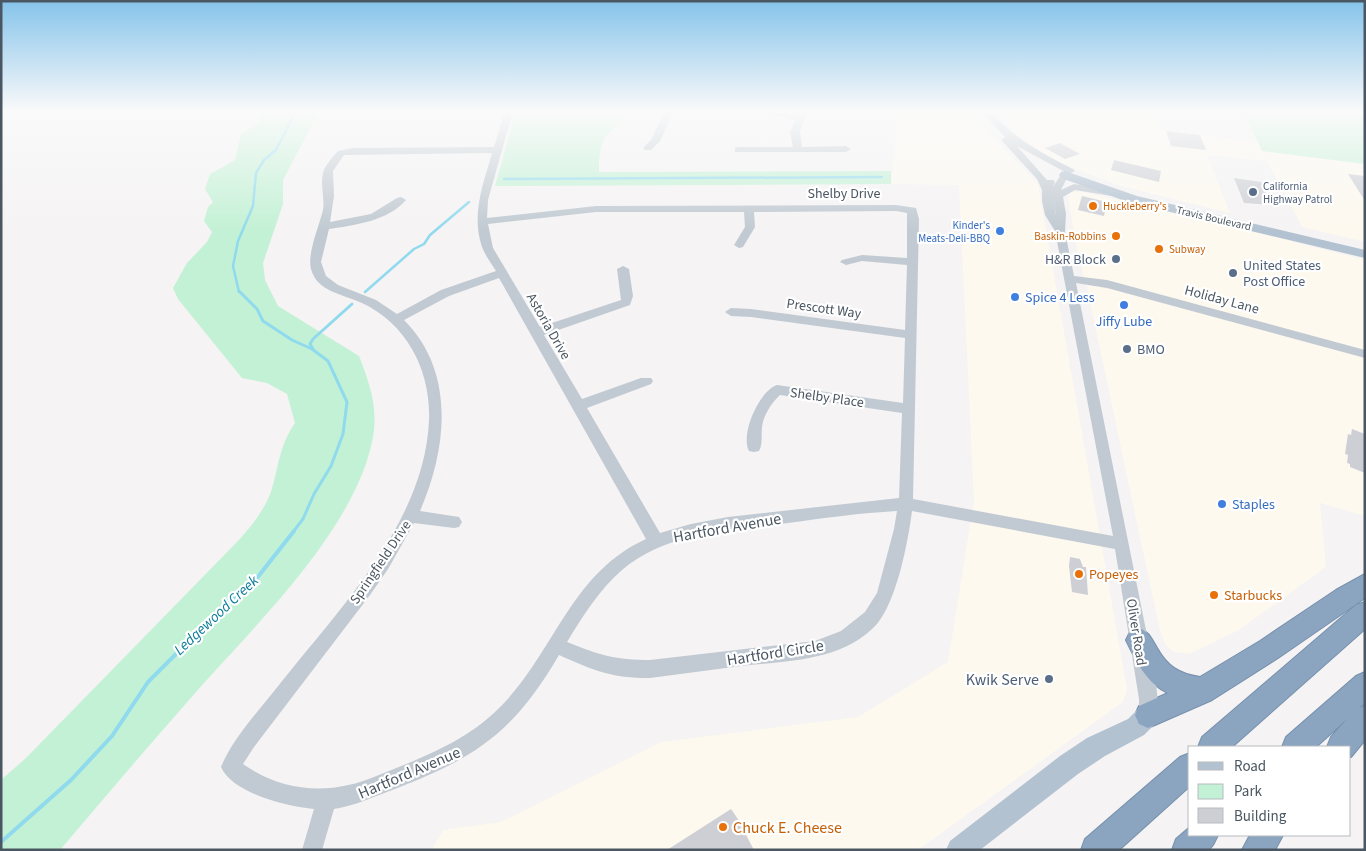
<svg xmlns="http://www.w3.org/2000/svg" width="1366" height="851" viewBox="0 0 1366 851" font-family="'Source Sans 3',sans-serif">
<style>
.commercial{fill:#fdf9ef}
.green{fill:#c3f1d5}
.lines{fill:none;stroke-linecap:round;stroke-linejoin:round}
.stream-far2{stroke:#90daee;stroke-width:2.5}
.stream-far1{stroke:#90daee;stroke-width:3}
.stream{stroke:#90daee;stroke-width:4}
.building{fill:#cdcfd5}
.highway-casing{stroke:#7690ad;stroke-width:2}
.minor{fill:#c1cad2;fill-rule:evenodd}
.major{fill:#b3c2d1;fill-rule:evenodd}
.highway{fill:#8ba5c1;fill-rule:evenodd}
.service-dot{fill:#5c6f8a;stroke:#fff;stroke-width:2}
.food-dot{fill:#e8710a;stroke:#fff;stroke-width:2}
.shop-dot{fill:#3f7fe0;stroke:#fff;stroke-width:2}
.labels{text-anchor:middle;stroke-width:4.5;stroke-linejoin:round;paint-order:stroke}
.far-service-label{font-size:11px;fill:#4e5e75;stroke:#fff;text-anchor:start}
.far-food-label{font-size:11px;fill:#c56008;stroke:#fff;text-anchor:start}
.far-street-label{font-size:11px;fill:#4a5661;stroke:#fff}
.far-shop-label{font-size:11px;fill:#366cbe;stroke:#fff;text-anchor:end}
.street-label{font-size:14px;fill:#4a5661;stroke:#fff}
.service-label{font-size:14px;fill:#4e5e75;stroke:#fff;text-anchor:start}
.shop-label{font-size:14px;fill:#366cbe;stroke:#fff;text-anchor:start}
.food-label{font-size:14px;fill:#c56008;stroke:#fff;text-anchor:start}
.water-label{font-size:15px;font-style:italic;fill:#0c7c9b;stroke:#fff}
.near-street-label{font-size:16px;fill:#4a5661;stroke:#fff}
.near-service-label{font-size:16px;fill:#4e5e75;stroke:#fff;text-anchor:end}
.near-food-label{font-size:16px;fill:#c56008;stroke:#fff;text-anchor:start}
</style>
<rect width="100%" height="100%" fill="#f5f3f3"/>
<g class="commercial">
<polygon points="899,111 966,111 974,117 1038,184 1127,689 1123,702 918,850 432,850 443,830 501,822 661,742 858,717 948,662 974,501 959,185 891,184"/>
<polygon points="993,111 1156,111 1163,130 1258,142 1262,151 1365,163 1365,242 1302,227 1264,155 1266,161 1207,155 1230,213 1121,186 1051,159 1016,134"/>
<polygon points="1079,191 1247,230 1365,260 1365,516 1320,503 1326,567 1239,630 1189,654 1174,652 1166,646 1160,631 1087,288 1077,250 1068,197 1070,193"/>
</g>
<g class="green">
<path d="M 264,111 L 319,111 L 283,180 L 283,204 L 263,263 L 265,280 L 278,306 L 359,356 C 368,379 377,404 374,430 C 362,523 257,623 196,692 C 150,744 105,797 60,850 L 1,850 L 1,780 L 26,758 L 236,543 C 250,528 264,511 271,492 C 279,466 279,446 295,423 L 287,394 L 267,383 L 242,378 L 178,299 L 173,288 L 187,263 L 207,242 L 212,232 L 204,221 L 208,207 L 213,202 L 205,189 L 210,174 L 235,160 L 241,134 L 257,124 Z"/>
<path d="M 516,111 L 628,111 C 622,123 614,127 606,136 C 599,145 599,162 599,172 L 891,171 L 891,184 L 495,186 Z"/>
<polygon points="1243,111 1365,111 1365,164 1262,151"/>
</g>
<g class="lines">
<g class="stream-far2">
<polyline points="504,179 882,177"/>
<polyline points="239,292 233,266 238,241 253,206 256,173 264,160 276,150 296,111"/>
<polyline points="365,292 414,249 424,244 430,235 469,202"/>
</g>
<g class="stream-far1">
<polyline points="239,291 257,309 263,321 292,340 312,349 328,361 347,402 343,434 331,466 314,494 303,519 293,532"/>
<polyline points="313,349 310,344 313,339 352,304"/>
</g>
<polyline class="stream" points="1,842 71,780 112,736 148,682 229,601 253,583 294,531"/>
</g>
<g class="building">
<polygon points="1166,131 1200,135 1206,150 1171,146"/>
<polygon points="1060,143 1080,154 1065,159 1045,148"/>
<polygon points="1114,160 1161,171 1159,182 1111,170"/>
<polygon points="1348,174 1365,176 1365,201"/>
<polygon points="1234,178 1261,182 1272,205 1244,203"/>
<polygon points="1082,196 1107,202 1104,216 1078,210"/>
<polygon points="1352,429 1365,434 1365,473 1350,467 1350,464 1347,463 1348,455 1345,454 1348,434 1351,435"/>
<polygon points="1070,557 1080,559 1083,567 1086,567 1088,595 1072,592 1069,566"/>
<polygon points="731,809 748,834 746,835 754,850 667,850"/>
</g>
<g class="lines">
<defs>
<g id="highway">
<path d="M 1365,574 L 1365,598 L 1278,658 L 1212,700 L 1148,728 L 1139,724 L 1135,715 L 1139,706 L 1168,693 C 1146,683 1136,661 1126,640 L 1130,632 L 1139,628 C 1149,632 1151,638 1157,648 C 1167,666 1179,674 1200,677 L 1260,641 L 1336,590 Z"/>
<polygon points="1365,602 1365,629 1232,747 1198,747 1202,737 1356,605"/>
<polygon points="1365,672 1365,703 1359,708 1365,706 1365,740 1351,757 1350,747 1327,747 1331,737 1348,718 1316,747 1282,747 1286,737 1356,676"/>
<polygon points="1190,753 1190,786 1119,850 1081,850 1085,839 1180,757"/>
<polygon points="1190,827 1190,835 1218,835 1213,845 1209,850 1172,850 1176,839"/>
<polygon points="1250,835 1283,835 1275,850 1242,850"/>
</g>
</defs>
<use href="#highway" class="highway-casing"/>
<g class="minor">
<path d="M 505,111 L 513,111 L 488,200 L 487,218 L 596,206 L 896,205 L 916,208 L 919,219 L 913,499 L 1113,536 L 1055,231 L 1045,215 L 1042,201 L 1042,190 L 1037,179 L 1003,142 L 1001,140 L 1005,137 L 981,111 L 990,111 C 1017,141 1039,151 1073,169 L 1075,171 L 1069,174 L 1061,190 L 1074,184 L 1112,190 L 1117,193 L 1112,196 L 1075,190 L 1063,197 L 1066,214 L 1065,232 L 1074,276 L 1107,280 L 1365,350 L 1365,358 L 1107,288 L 1076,283 L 1148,640 C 1151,662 1163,701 1155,722 L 1148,724 L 1141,722 L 1139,715 L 1139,699 L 1115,549 L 912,511 C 908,542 897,600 877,624 C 844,661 787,661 741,666 C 711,670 680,674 650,678 C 611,678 595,671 559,655 C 514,732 477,757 395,789 C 375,796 355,806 334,809 L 322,850 L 302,850 L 314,809 C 288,807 232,793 221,767 C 233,738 256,714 275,690 C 336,612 425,524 429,420 C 431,371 407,324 362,303 C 343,294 317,292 311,269 C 307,254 319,226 323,210 C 325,198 320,185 323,173 C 325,165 333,157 338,151 L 353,148 L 494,147 ZM 1017,146 L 1065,172 L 1062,173 L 1053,187 L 1055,182 L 1053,180 L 1047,180 ZM 492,153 C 483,185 471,214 482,247 C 485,255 491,263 496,271 L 441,290 L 397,314 L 376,300 L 338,285 L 326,276 L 321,262 L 329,229 C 355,225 388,221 406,200 L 401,197 L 397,198 L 371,214 L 330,222 L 334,196 L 333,171 L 344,155 ZM 1052,194 L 1056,214 L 1056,215 ZM 896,211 L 907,213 L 907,258 L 862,255 L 842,260 L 840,262 L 846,265 L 862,261 L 907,265 L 905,330 L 751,309 L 731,308 L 725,312 L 731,316 L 751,317 L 905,338 L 903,403 L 777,385 C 759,391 740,434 749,451 L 754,452 L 759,451 C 763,444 761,435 762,427 C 763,416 772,402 780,395 L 902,413 L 899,498 L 728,517 L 691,524 L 660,533 L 587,408 L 651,384 L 653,381 L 651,378 L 641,378 L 582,399 L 544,335 L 630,305 L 633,296 L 629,269 L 623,266 L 617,269 L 621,300 L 540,327 L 493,248 L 488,224 L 596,212 L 744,212 L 745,227 L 734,245 L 739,248 L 743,247 L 755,227 L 754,212 ZM 499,278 L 646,539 C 573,572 556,647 505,702 C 470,740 426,756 379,775 C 333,795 285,794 243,764 L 254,747 L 370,595 L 388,569 L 414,523 L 454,528 L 459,527 L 462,522 L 459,517 L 420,511 C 447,449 456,372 404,320 L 449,296 ZM 897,511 L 894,529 L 877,593 L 865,612 L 841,631 L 815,641 L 650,660 C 616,660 599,655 567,642 C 583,616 599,590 622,570 C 668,531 731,530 788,523 C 824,518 860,513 897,511 Z"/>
<polygon points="665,111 674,111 660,141 651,150 645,150 643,148 651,140"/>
<polygon points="757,111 778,111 797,115 798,111 807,111 800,132 802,147 846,146 851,149 846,152 735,152 735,148 738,147 793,147 790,132 795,120"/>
</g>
<g class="major">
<polygon points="1065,171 1137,196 1365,250 1365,258 1128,202 1061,178 1059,175 1061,172"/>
<polygon points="1148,703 1156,707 1160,715 1156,723 1144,735 1105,756 1078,774 980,850 946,850 950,841 1060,756 1087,738 1128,719 1140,707"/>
</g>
<use href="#highway" class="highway"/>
</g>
<linearGradient id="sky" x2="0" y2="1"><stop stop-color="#85c3ea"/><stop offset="0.48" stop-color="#fafafa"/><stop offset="1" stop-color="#fafafa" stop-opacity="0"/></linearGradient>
<rect width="1366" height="231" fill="url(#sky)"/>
<g class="service-dot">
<circle cx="1253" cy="192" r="5"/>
<circle cx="1116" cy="259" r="5"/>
<circle cx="1233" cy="273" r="5"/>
<circle cx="1127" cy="349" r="5"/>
<circle cx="1049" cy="679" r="5"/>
</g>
<g class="food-dot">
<circle cx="1093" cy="206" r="5"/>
<circle cx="1116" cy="236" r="5"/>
<circle cx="1159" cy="249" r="5"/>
<circle cx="1079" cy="574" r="5"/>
<circle cx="1214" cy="595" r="5"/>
<circle cx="723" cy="827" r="5"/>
</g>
<g class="shop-dot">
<circle cx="1000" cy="231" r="5"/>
<circle cx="1015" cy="297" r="5"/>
<circle cx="1124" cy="305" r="5"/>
<circle cx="1222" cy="504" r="5"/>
</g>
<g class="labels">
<g class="far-service-label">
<text x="1263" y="190">California<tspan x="1263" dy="13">Highway Patrol</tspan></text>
</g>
<g class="far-food-label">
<text x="1103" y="210">Huckleberry's</text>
<text x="1106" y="240" text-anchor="end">Baskin-Robbins</text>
<text x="1169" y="253">Subway</text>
</g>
<g class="far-street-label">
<text transform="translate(1214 218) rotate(13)" y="4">Travis Boulevard</text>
</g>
<g class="far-shop-label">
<text x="990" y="229">Kinder's<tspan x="990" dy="13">Meats-Deli-BBQ</tspan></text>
</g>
<g class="street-label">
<text x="844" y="198">Shelby Drive</text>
<text transform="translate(1222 299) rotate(15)" y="5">Holiday Lane</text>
<text transform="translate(824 308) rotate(8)" y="5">Prescott Way</text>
<text transform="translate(549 326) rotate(60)" y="5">Astoria Drive</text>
<text transform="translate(827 397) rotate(8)" y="5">Shelby Place</text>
<text transform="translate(380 562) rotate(-56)" y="5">Springfield Drive</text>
<text transform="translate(1137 632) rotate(81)" y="5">Oliver Road</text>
</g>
<g class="service-label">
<text x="1106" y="264" text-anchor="end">H&amp;R Block</text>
<text x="1243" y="270">United States<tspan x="1243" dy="16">Post Office</tspan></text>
<text x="1137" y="354">BMO</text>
</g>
<g class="shop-label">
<text x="1025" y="302">Spice 4 Less</text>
<text x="1124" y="326" text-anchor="middle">Jiffy Lube</text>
<text x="1232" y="509">Staples</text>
</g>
<g class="food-label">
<text x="1089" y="579">Popeyes</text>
<text x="1224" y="600">Starbucks</text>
</g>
<g class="water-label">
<text transform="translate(216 615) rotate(-43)" y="5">Ledgewood Creek</text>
</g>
<g class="near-street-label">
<text transform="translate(727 527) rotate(-10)" y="6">Hartford Avenue</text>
<text transform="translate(775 652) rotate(-9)" y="6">Hartford Circle</text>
<text transform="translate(409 772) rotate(-23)" y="6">Hartford Avenue</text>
</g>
<g class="near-service-label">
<text x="1039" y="685">Kwik Serve</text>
</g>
<g class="near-food-label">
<text x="733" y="833">Chuck E. Cheese</text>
</g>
</g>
<rect width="1366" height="851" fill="none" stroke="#4a5661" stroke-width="5"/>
<rect x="1188" y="746" width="162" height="90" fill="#ffffff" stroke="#b7bbc0"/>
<rect x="1198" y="762" width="25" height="8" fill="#b3c2d1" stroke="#b7bbc0"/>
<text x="1234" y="771" font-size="15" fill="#4a5661">Road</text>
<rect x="1198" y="784" width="25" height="15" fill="#c3f1d5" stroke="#b7bbc0"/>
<text x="1234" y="796" font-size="15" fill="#4a5661">Park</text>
<rect x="1198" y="808" width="25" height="15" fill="#cdcfd5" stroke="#b7bbc0"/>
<text x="1234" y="821" font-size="15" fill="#4a5661">Building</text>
</svg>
